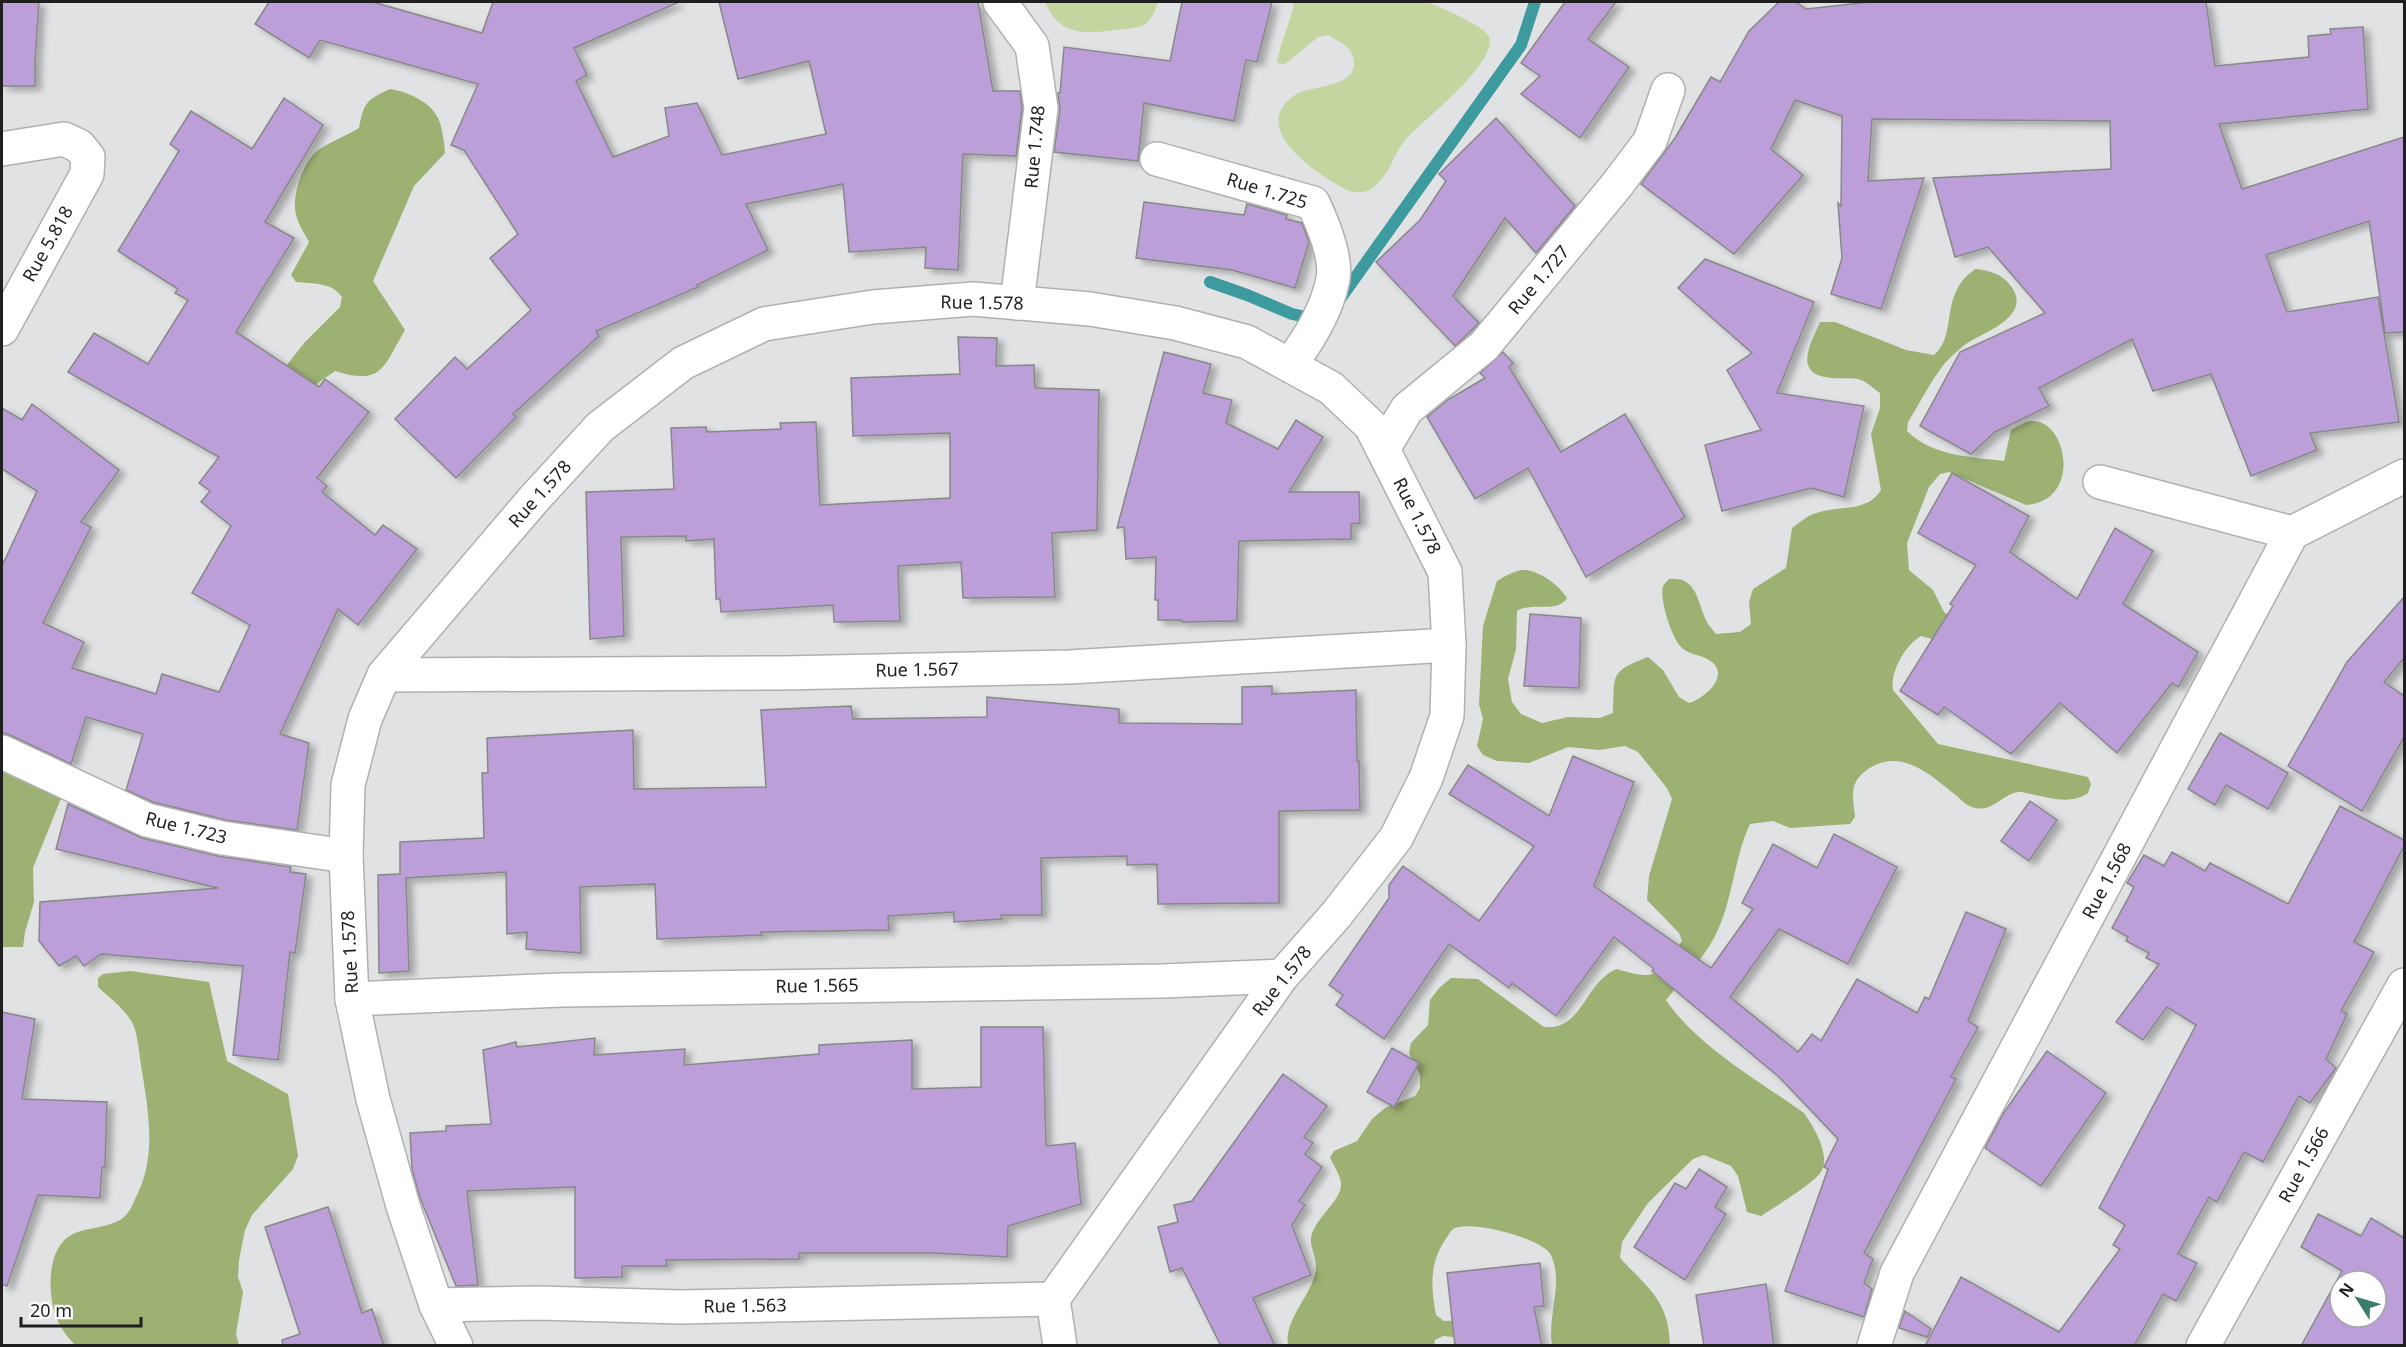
<svg xmlns="http://www.w3.org/2000/svg" width="2406" height="1347" viewBox="0 0 2406 1347" font-family="'Noto Sans',sans-serif">
<style>
.green{fill:#c4d69f}
.forest{fill:#9db173}
.lines{fill:none;stroke-linecap:round;stroke-linejoin:round}
.stream{stroke:#3d9a9e;stroke-width:12}
.building{fill:#bc9fd8;stroke:#888889;stroke-width:1.5;fill-rule:evenodd;filter:url(#shadow)}
.minor-casing{stroke:#b0b0b2;stroke-width:36}
.minor{stroke:#fff;stroke-width:33}
.labels{text-anchor:middle;stroke-width:4.5;stroke-linejoin:round;paint-order:stroke}
.street-label{font-size:18px;fill:#1f1f20;stroke:#fff}
</style>
<defs>
<filter id="shadow"><feDropShadow dx="6" dy="4" stdDeviation="3" flood-color="#0004"/></filter>
</defs>
<rect width="100%" height="100%" fill="#e1e2e3"/>
<g class="green">
<path d="M 1045,2 L 1158,2 C 1155,10 1152,20 1144,25 C 1136,29 1124,29 1116,30 C 1083,34 1060,36 1045,2 Z"/>
<path d="M 1294,2 C 1325,1 1357,2 1389,2 C 1400,2 1414,0 1425,2 C 1436,4 1483,26 1488,35 C 1502,60 1423,120 1407,138 C 1392,154 1392,174 1371,189 C 1363,194 1353,193 1345,189 C 1315,173 1247,128 1295,95 C 1310,85 1354,89 1354,63 C 1354,47 1339,42 1328,35 L 1318,37 L 1284,65 L 1277,62 C 1281,41 1291,22 1294,2 Z"/>
</g>
<g class="forest">
<path d="M 390,89 C 409,92 434,103 440,123 C 443,132 444,143 445,153 L 414,186 L 373,281 L 405,330 C 383,367 383,386 335,371 L 298,397 L 282,371 L 305,342 L 340,307 L 342,297 C 332,282 313,284 296,282 L 291,275 L 309,242 C 303,231 295,219 295,207 C 294,190 304,162 317,151 C 329,142 346,136 359,128 C 364,103 366,100 390,89 Z"/>
<path d="M 1975,269 C 1989,270 2002,274 2011,286 C 2032,315 1989,330 1969,342 C 1961,347 1952,356 1945,363 C 1931,380 1920,403 1908,422 L 1907,431 C 1932,456 1971,457 2004,461 L 2011,430 C 2017,427 2025,421 2032,421 C 2067,419 2083,501 2026,505 L 1949,472 L 1940,474 L 1929,487 L 1907,543 L 1909,570 L 1933,590 L 1944,612 L 1966,627 L 1969,649 L 1921,636 C 1905,645 1890,672 1893,690 L 1938,744 L 2088,777 L 2091,784 L 2088,793 C 2070,805 2051,798 2031,794 C 2028,794 2021,791 2018,792 C 2003,794 1992,812 1976,808 C 1968,807 1962,801 1957,796 C 1931,776 1903,747 1868,769 C 1848,783 1853,796 1855,817 L 1850,824 L 1790,828 L 1773,821 L 1750,824 C 1733,860 1733,903 1714,938 C 1703,959 1681,981 1666,1000 C 1698,1047 1758,1080 1804,1113 C 1813,1126 1830,1153 1822,1170 C 1818,1181 1773,1208 1761,1216 L 1747,1212 L 1738,1176 L 1731,1166 L 1704,1155 L 1693,1159 L 1648,1203 L 1622,1242 L 1620,1258 C 1648,1288 1669,1301 1670,1345 L 1552,1345 C 1547,1316 1564,1283 1551,1255 C 1543,1238 1468,1219 1453,1229 C 1450,1232 1447,1237 1445,1240 C 1429,1264 1431,1288 1436,1315 L 1444,1321 L 1499,1319 L 1492,1341 L 1443,1336 L 1435,1340 L 1434,1346 L 1288,1345 C 1284,1323 1307,1299 1314,1278 C 1320,1259 1310,1252 1311,1238 C 1314,1218 1343,1200 1341,1183 C 1340,1174 1333,1165 1330,1157 L 1334,1151 L 1357,1141 L 1372,1119 L 1385,1108 L 1415,1096 L 1420,1088 L 1420,1075 L 1409,1053 L 1411,1043 L 1428,1025 L 1430,1000 L 1439,988 L 1451,978 L 1478,979 L 1544,1027 C 1583,1031 1584,982 1617,969 C 1658,982 1659,974 1682,941 L 1679,933 L 1647,900 L 1649,876 L 1672,799 L 1667,788 L 1638,752 L 1625,746 L 1599,750 L 1568,747 L 1529,763 L 1497,761 L 1483,755 L 1477,746 L 1483,719 L 1479,704 L 1483,626 L 1497,581 C 1504,577 1515,570 1523,570 C 1539,570 1559,585 1567,598 C 1557,614 1533,601 1517,611 L 1516,649 L 1508,679 L 1512,702 L 1521,714 L 1542,723 L 1568,717 L 1600,718 L 1613,713 C 1615,674 1609,672 1648,657 L 1663,670 L 1679,697 L 1689,703 C 1703,699 1730,677 1712,662 C 1703,655 1690,655 1682,648 C 1672,639 1659,599 1663,586 C 1664,584 1668,580 1669,579 C 1698,576 1697,603 1707,622 C 1709,626 1713,630 1716,634 L 1740,632 L 1751,624 L 1749,602 L 1753,589 L 1786,568 L 1792,528 C 1799,523 1808,515 1816,513 C 1839,505 1867,513 1881,490 L 1871,434 L 1880,408 L 1880,393 C 1874,389 1867,382 1861,380 C 1853,377 1841,379 1832,378 C 1792,375 1810,345 1820,322 L 1835,322 L 1906,350 L 1934,355 C 1952,339 1946,315 1955,294 C 1959,283 1966,276 1975,269 Z"/>
<polygon points="2,745 62,796 33,868 34,902 25,932 23,947 2,947"/>
<path d="M 130,971 L 209,982 L 227,1061 L 288,1094 L 298,1156 L 293,1169 L 252,1215 L 245,1230 L 239,1260 L 238,1277 L 243,1292 L 236,1334 L 239,1345 L 75,1345 C 70,1340 65,1334 61,1327 C 47,1305 44,1250 71,1235 C 87,1226 113,1229 126,1215 C 130,1211 133,1204 135,1199 C 158,1157 148,1110 141,1065 C 139,1052 138,1036 133,1024 C 126,1010 110,998 98,987 L 98,978 L 103,974 Z"/>
</g>
<g class="lines">
<g class="stream">
<polyline points="1210,282 1247,295 1292,314 1316,319"/>
<polyline points="1340,299 1521,45 1535,2"/>
</g>
</g>
<g class="building">
<polygon points="2,2 39,2 35,60 35,86 2,86"/>
<polygon points="269,2 373,2 482,33 493,2 679,2 574,48 587,75 576,81 613,157 669,136 665,108 697,103 722,155 826,134 809,61 738,79 719,2 978,2 993,91 1020,91 1022,108 1016,156 963,154 958,270 925,268 926,247 849,252 843,184 746,204 768,250 697,285 698,287 596,331 599,336 513,414 516,417 456,478 395,419 455,357 467,369 531,310 490,258 518,234 464,150 451,145 478,84 320,40 309,58 255,24"/>
<polygon points="1182,2 1272,2 1257,62 1246,60 1234,121 1144,103 1138,161 1054,152 1060,110 1058,93 1060,93 1064,47 1170,61"/>
<polygon points="1565,2 1616,2 1588,39 1629,67 1580,138 1521,94 1540,76 1521,63"/>
<polygon points="1779,2 1796,2 1806,9 1870,2 2206,2 2215,66 2309,57 2308,36 2331,34 2330,29 2363,27 2368,109 2219,124 2242,189 2404,137 2404,332 2385,333 2369,221 2266,255 2287,312 2378,297 2399,422 2310,433 2317,450 2251,476 2211,374 2153,391 2132,339 2039,388 2049,406 1995,432 1971,454 1920,426 1960,352 2045,313 1988,247 1955,257 1933,178 2111,169 2110,121 1872,119 1868,181 1924,178 1881,309 1831,294 1842,258 1838,203 1841,206 1842,116 1795,100 1771,149 1803,175 1734,254 1641,184 1675,138 1711,77 1720,82 1749,31"/>
<polygon points="284,98 323,125 265,222 294,238 236,332 319,387 325,379 369,412 317,478 327,486 322,492 375,535 383,525 417,549 358,625 338,609 280,734 309,743 297,830 226,820 153,802 126,790 143,734 86,717 71,764 10,735 2,733 2,566 37,491 2,469 2,408 22,420 32,404 119,470 81,522 91,527 43,623 84,642 72,668 156,694 162,674 219,692 250,625 192,593 231,526 201,502 210,491 199,483 219,457 68,372 94,333 148,364 188,300 175,293 178,289 118,251 179,151 170,144 191,111 252,149"/>
<polygon points="1496,118 1575,206 1536,253 1505,218 1453,296 1479,323 1455,346 1376,262 1420,220 1446,181 1439,174"/>
<polygon points="1144,202 1244,215 1247,204 1287,215 1286,219 1302,223 1309,242 1295,288 1232,270 1136,258"/>
<polygon points="1705,259 1814,302 1777,393 1864,406 1844,497 1811,488 1722,511 1705,445 1761,430 1727,370 1752,353 1678,288"/>
<polygon points="958,337 997,338 996,366 1034,365 1035,388 1099,390 1097,530 1052,533 1055,597 963,598 961,562 898,566 900,621 834,622 833,605 721,612 720,599 716,599 714,539 686,541 686,536 621,537 624,636 590,639 586,492 674,489 671,428 706,427 707,432 781,429 780,423 816,422 820,505 950,498 950,433 853,436 851,378 960,374"/>
<polygon points="1164,352 1211,364 1203,393 1232,400 1226,423 1278,449 1296,420 1323,437 1289,492 1359,492 1360,523 1351,524 1351,539 1239,541 1237,621 1182,622 1182,620 1158,620 1158,600 1155,600 1156,557 1126,559 1124,527 1117,528"/>
<polygon points="1503,352 1513,363 1509,367 1561,452 1625,414 1685,517 1586,577 1528,468 1475,499 1427,417 1449,399 1485,378 1480,373"/>
<polygon points="1952,473 2029,516 2010,552 2077,599 2115,528 2153,551 2123,604 2198,652 2178,687 2172,683 2117,753 2060,703 2011,754 1944,707 1938,715 1900,691 1953,606 1950,604 1976,565 1918,533"/>
<polygon points="2404,597 2404,658 2384,682 2404,696 2404,737 2362,811 2288,766 2347,662"/>
<polygon points="1530,614 1581,618 1579,688 1524,686"/>
<polygon points="1272,686 1272,694 1356,690 1357,761 1359,761 1360,810 1279,811 1279,903 1158,904 1157,864 1127,865 1127,856 1041,858 1042,915 1001,915 1002,919 954,922 954,912 888,916 889,930 761,932 762,935 657,939 655,884 580,887 581,953 526,949 527,932 507,934 506,872 406,878 409,971 379,973 378,875 400,874 400,842 484,838 482,773 488,773 487,738 633,730 634,789 766,787 761,710 851,706 853,719 987,717 987,697 1119,709 1119,723 1242,724 1242,687"/>
<polygon points="2220,733 2288,773 2268,809 2226,785 2215,805 2188,789"/>
<polygon points="1573,756 1634,782 1594,886 1711,968 1753,909 1742,903 1773,844 1817,868 1834,834 1897,867 1848,964 1779,929 1730,997 1798,1052 1812,1034 1821,1041 1857,979 1917,1013 1925,997 1929,999 1966,912 2006,929 1968,1021 1978,1027 1951,1077 1956,1079 1864,1253 1873,1259 1864,1283 1872,1289 1864,1317 1785,1291 1828,1169 1824,1167 1838,1139 1779,1077 1652,971 1654,969 1614,937 1556,1016 1512,983 1509,988 1449,944 1384,1039 1336,1005 1343,995 1329,985 1389,898 1389,885 1403,866 1479,921 1534,846 1449,794 1468,765 1549,816"/>
<polygon points="2030,801 2057,820 2029,861 2001,841"/>
<polygon points="68,804 142,838 218,856 291,867 290,872 306,874 295,953 290,952 278,1060 233,1055 243,966 101,954 84,966 76,956 59,966 39,941 40,902 218,888 56,849"/>
<polygon points="2340,806 2404,840 2404,846 2354,942 2374,952 2341,1011 2347,1014 2326,1059 2336,1068 2310,1103 2299,1096 2263,1162 2244,1152 2217,1202 2209,1197 2178,1254 2197,1263 2176,1301 2163,1294 2134,1346 1925,1346 1961,1277 2059,1332 2120,1249 2113,1245 2125,1225 2099,1208 2196,1025 2167,1007 2143,1040 2116,1022 2159,964 2146,958 2149,953 2126,941 2128,937 2112,928 2134,887 2127,883 2144,855 2164,866 2172,852 2205,871 2210,863 2288,904"/>
<polygon points="2,1012 35,1019 22,1099 107,1102 105,1167 102,1167 100,1198 38,1195 7,1286 2,1285"/>
<polygon points="981,1027 1043,1027 1046,1146 1075,1143 1081,1204 1008,1226 1007,1257 934,1253 799,1253 799,1259 666,1260 667,1266 622,1266 622,1277 575,1278 575,1187 467,1191 478,1285 456,1286 420,1198 412,1169 410,1133 446,1131 446,1126 491,1124 483,1050 516,1042 517,1047 595,1038 594,1055 685,1049 684,1065 819,1054 819,1045 912,1040 912,1089 981,1087"/>
<polygon points="1392,1048 1419,1063 1394,1107 1367,1092"/>
<polygon points="2047,1051 2106,1093 2041,1186 1985,1148 2003,1114"/>
<polygon points="1283,1074 1327,1106 1304,1137 1313,1143 1305,1154 1322,1167 1299,1201 1305,1205 1292,1225 1311,1275 1253,1298 1275,1346 1221,1346 1182,1268 1170,1272 1158,1227 1178,1222 1174,1205 1192,1201"/>
<polygon points="1699,1169 1727,1187 1715,1207 1726,1214 1685,1280 1634,1247 1675,1183 1686,1189"/>
<polygon points="328,1207 362,1313 372,1309 384,1346 283,1346 282,1340 300,1334 265,1227"/>
<path d="M 2318,1214 L 2361,1236 L 2371,1218 L 2404,1238 L 2404,1346 L 2301,1346 L 2342,1271 L 2301,1247 ZM 2340,1281 L 2376,1281 L 2376,1317 L 2340,1317 Z"/>
<polygon points="1540,1263 1544,1306 1534,1307 1542,1346 1455,1346 1447,1273"/>
<polygon points="1766,1284 1774,1346 1704,1346 1696,1295"/>
<polygon points="1905,1311 1931,1329 1927,1337 1899,1328"/>
</g>
<g class="lines">
<defs>
<g id="minor">
<polyline points="1000,2 1032,46 1041,108 1017,303"/>
<polyline points="2,149 64,139 79,146 88,157 87,174 2,329"/>
<path d="M 1157,159 L 1313,203 C 1322,222 1337,257 1333,279 C 1327,311 1308,340 1290,365"/>
<polyline points="1383,449 1407,409 1484,346 1616,186 1650,141 1668,90"/>
<polyline points="2100,482 2292,533"/>
<polyline points="384,675 783,673 1069,667 1449,645"/>
<polyline points="2,752 147,820 222,838 346,856"/>
<polyline points="352,999 562,990 1162,981 1282,976"/>
<polyline points="1053,1299 1060,1346"/>
<polyline points="436,1305 538,1303 681,1307 1053,1299"/>
<polyline points="456,1346 436,1305 403,1206 373,1099 352,999 346,856 348,785 365,719 384,675 533,500 600,427 683,363 764,324 873,307 973,299 1090,309 1175,323 1247,342 1331,388 1371,426 1445,572 1449,645 1447,716 1426,778 1396,838 1336,915 1282,976 1053,1299"/>
<polyline points="1874,1346 1897,1273 2292,533 2404,476"/>
<polyline points="2203,1346 2404,985"/>
</g>
</defs>
<use href="#minor" class="minor-casing"/>
<use href="#minor" class="minor"/>
</g>
<g class="labels">
<g class="street-label">
<text transform="translate(1035 147) rotate(-85)" y="6">Rue 1.748</text>
<text transform="translate(1267 191) rotate(17)" y="6">Rue 1.725</text>
<text transform="translate(48 244) rotate(-61)" y="6">Rue 5.818</text>
<text transform="translate(1539 280) rotate(-50)" y="6">Rue 1.727</text>
<text transform="translate(982 303) rotate(1)" y="6">Rue 1.578</text>
<text transform="translate(540 494) rotate(-48)" y="6">Rue 1.578</text>
<text transform="translate(1417 516) rotate(63)" y="6">Rue 1.578</text>
<text transform="translate(917 670) rotate(-1)" y="6">Rue 1.567</text>
<text transform="translate(186 828) rotate(14)" y="6">Rue 1.723</text>
<text transform="translate(2107 881) rotate(-62)" y="6">Rue 1.568</text>
<text transform="translate(350 952) rotate(-93)" y="6">Rue 1.578</text>
<text transform="translate(1282 981) rotate(-52)" y="6">Rue 1.578</text>
<text transform="translate(817 986) rotate(-1)" y="6">Rue 1.565</text>
<text transform="translate(2304 1165) rotate(-61)" y="6">Rue 1.566</text>
<text transform="translate(745 1306) rotate(-1)" y="6">Rue 1.563</text>
</g>
</g>
<rect width="2406" height="1347" fill="none" stroke="#1f1f20" stroke-width="6"/>
<g transform="translate(2358 1299) rotate(307)"><circle r="28" fill="#ffffff" stroke="#a5a5a6" stroke-width="1.5"/>
<path d="M0-4.5L10 22L0 15L-10 22Z" fill="#3a7c6e"/>
<text y="-9" font-size="16" font-weight="bold" text-anchor="middle" fill="#1f1f20">N</text>
</g>
<path d="M21 1317v9h120v-9" fill="none" stroke="#1f1f20" stroke-width="3"/>
<text x="30" y="1317" font-size="18" fill="#1f1f20" stroke="#ffffff" stroke-width="4.5" paint-order="stroke">20 m</text>
</svg>
